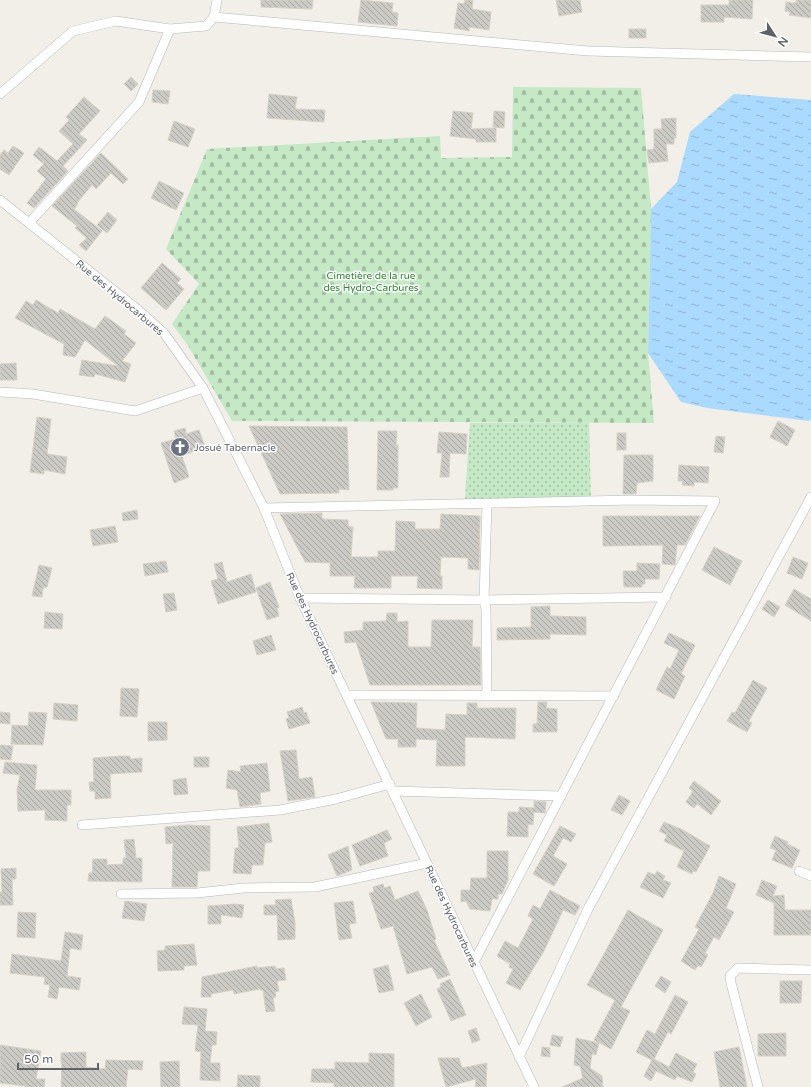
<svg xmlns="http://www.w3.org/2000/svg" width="811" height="1087" viewBox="0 0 811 1087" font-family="'Varela Round',sans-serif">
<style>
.grass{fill:url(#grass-dots)}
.cemetery{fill:url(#cemetery-stones)}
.water{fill:url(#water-ripples)}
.building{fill:url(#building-back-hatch);stroke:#d6d1c6}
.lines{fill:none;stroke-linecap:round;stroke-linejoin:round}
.minor-casing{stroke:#b5b8bc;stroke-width:10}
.minor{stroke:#fff;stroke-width:9}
.labels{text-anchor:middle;stroke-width:3;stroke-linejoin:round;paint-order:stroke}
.park-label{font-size:10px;fill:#348238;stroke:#fff}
.street-label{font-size:10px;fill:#5f6368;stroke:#fff}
.worship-label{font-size:10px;fill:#5b616d;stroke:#fff;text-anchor:start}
</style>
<defs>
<pattern id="grass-dots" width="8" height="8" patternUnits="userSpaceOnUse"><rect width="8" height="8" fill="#c5e8c5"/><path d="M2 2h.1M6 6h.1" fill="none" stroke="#a3c0a4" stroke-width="1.8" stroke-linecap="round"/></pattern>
<pattern id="cemetery-stones" width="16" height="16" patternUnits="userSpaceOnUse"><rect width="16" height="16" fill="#c5e8c5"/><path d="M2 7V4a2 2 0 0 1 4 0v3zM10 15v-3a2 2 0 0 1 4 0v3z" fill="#a3c0a4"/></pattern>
<pattern id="water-ripples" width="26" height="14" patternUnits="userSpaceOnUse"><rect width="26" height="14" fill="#aadaff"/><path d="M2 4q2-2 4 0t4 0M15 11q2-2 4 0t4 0" fill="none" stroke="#8eb4d2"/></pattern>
<pattern id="building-back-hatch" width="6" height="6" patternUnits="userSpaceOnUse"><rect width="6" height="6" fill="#cccac5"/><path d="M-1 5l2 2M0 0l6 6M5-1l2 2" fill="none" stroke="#a9a8a4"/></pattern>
</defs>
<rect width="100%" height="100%" fill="#f1efe8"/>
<polygon class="grass" points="470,423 589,423 591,499 465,499"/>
<polygon class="cemetery" points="513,87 641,88 651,209 648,353 654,423 232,421 187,344 172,324 199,284 166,249 207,149 440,136 441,158 512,157"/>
<polygon class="water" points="734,94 811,100 811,419 809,421 707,408 681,402 648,353 651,209 677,182 690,132"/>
<g class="building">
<polygon points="261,0 313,0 312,9 261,7"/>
<polygon points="361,0 393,3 392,12 398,13 397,26 358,22"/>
<polygon points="465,0 473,0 472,9 491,12 489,30 469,27 469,31 454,28 458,3 464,4"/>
<polygon points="556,0 580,0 582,12 559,16"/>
<polygon points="729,0 753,0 752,19 724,17 724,22 701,22 701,5 729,5"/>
<polygon points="796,0 811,0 811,18 789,15 790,12 785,11 786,2 796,3"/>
<rect x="629" y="29" width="17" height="9"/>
<polygon points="131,77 138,84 131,91 124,84"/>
<polygon points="153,90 170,91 168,104 152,102"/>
<polygon points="269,94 297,97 295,109 325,110 324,122 267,118"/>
<polygon points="84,97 100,111 79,134 87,140 63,166 68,171 34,208 27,203 46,179 37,171 44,164 33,155 39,147 57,161 73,144 59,131 69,120 66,117"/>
<polygon points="453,111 473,113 471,129 496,128 496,142 476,142 476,139 450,136"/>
<polygon points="494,111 505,112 504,128 493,127"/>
<polygon points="676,118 676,138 674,138 674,144 666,144 668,161 649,163 647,150 654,149 654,129 662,129 661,119"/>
<polygon points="174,121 195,129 188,147 168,140"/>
<polygon points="13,146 24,153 9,175 0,169 0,155 4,150 8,153"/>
<polygon points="101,153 128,179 123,184 111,173 96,189 92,185 77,203 78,204 74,209 102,231 86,251 79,245 87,238 75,228 77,226 52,206"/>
<polygon points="159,181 184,193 176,210 151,198"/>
<polygon points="108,212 117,220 107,233 97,225"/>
<polygon points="162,263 181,279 177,283 184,289 166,310 141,288"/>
<polygon points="36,300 58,313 60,309 95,329 105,316 126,331 124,334 136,343 122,361 131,364 125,382 95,374 94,377 79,375 82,360 118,366 85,340 75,357 63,355 64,344 15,318 26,301 33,305"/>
<polygon points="16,363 17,380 0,380 0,364"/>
<polygon points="37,417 51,419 47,454 67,457 65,474 44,470 44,474 30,472"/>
<polygon points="778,421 795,430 787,446 770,437"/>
<polygon points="249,426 347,427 349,490 339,489 339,493 280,494"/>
<polygon points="185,428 186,434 199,430 205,447 182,456 189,477 174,483 161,443 176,439 174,431"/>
<polygon points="378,431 397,431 396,445 398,445 398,488 393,488 393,490 377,490"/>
<polygon points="439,432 467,434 466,454 450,453 449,477 440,477 442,453 437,453"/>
<rect x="617" y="433" width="9" height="17"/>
<polygon points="716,436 725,437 723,453 714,452"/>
<polygon points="624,455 653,455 653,481 637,483 636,494 623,494"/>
<polygon points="679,465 709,467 708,483 694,482 694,486 682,485 683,481 678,481"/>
<polygon points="137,510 138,519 123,521 122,513"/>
<polygon points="322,513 322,519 348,520 348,526 353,527 351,557 378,557 378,551 395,551 396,521 415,522 415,529 440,529 441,514 480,516 479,570 468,569 468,558 441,557 440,576 442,576 442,589 417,588 418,576 391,576 391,588 354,588 355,576 330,576 330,563 305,562 280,514"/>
<polygon points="603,516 700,516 685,545 677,545 675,565 662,564 663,545 603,546"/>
<polygon points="115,526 118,542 93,546 90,530"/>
<polygon points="714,547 742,561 730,585 702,570"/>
<polygon points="793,557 808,563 802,579 787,573"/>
<polygon points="166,561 168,572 145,576 143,564"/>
<polygon points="222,562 227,582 251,574 256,592 218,604 211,581 218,579 214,564"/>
<polygon points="637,563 660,564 659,579 645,579 645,584 642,584 642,587 624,587 623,571 637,571"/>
<polygon points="39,565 52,568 47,587 43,588 42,597 32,596"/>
<polygon points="270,582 279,607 277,608 279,616 267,620 256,588"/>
<polygon points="794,589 811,599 811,621 785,605"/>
<polygon points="174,593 177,610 166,612 163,594"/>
<polygon points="768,600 780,607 774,617 762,609"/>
<polygon points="550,606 550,616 586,617 586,635 550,634 550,639 497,640 497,628 531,627 531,607"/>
<polygon points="45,612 63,614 62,629 44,628"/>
<polygon points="387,613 397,613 397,622 408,621 408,647 431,647 432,620 473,620 472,647 480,647 481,685 370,685 356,642 345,643 344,632 363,630 363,622 386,621"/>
<polygon points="669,633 695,645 681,674 685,676 674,699 656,690 667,667 670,669 679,650 664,643"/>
<polygon points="271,635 276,650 257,655 253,641"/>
<polygon points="753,680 767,688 749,721 752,723 747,732 727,721 732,712 735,713"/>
<polygon points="121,688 139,689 137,717 120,716"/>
<polygon points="371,702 417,703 416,728 445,730 446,714 467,715 467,703 477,703 477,708 516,708 515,739 465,737 465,766 436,766 437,740 416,739 416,747 398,747 398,739 386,739"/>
<polygon points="538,702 547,702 546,708 557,709 557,732 533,732 533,724 537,724"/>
<polygon points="54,703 78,705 77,721 53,719"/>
<polygon points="302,707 304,713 306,712 310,723 289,729 286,719 289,718 287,712"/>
<polygon points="0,712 10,713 10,724 0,723"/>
<polygon points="29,712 47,713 43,745 11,744 12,725 28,726"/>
<polygon points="148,722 167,722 167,740 148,741"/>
<polygon points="0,745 13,746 11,760 0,759"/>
<polygon points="296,750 299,779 312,777 315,797 288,801 280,751"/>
<polygon points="120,756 130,756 130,759 142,758 142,772 110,774 111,798 95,799 95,791 90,791 89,782 94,782 93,758"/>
<rect x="194" y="757" width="15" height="10"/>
<polygon points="5,762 37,765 35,790 71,790 71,805 67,805 67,821 45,820 45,810 18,811 17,790 20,775 3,773"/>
<polygon points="267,763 270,791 260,793 261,804 240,807 237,790 226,788 228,770 241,772 240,766"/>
<polygon points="186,778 188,794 174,795 173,780"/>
<polygon points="694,781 721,801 711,815 697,804 694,808 686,802 693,791 689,788"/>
<polygon points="619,795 630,801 622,815 611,810"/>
<polygon points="534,801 546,802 545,813 534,812 533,825 528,824 528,837 507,836 508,812 519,812 519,807 534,808"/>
<polygon points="664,822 683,830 710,846 696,872 693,871 692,874 677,867 684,851 664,841 667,835 659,831"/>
<polygon points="269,823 272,842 265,843 263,865 252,865 251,874 233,873 235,848 239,848 237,827"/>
<polygon points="187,825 210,826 210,871 198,871 197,887 172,887 173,843 166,844 165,827"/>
<polygon points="560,826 576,834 571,842 563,838 553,856 567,864 554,886 533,874"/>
<polygon points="387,830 392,839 384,843 388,856 360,866 352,845"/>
<polygon points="775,836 788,842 787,844 800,850 792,868 772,860 776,850 770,848"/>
<polygon points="134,839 136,858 142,858 142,882 88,881 89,873 92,873 93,859 107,859 107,865 123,864 123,858 126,858 124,840"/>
<polygon points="348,846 352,870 337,876 328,855"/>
<polygon points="487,851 508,851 508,880 502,894 498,894 498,899 492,899 490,911 470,909 466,901 461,902 461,890 470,890 471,878 487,878"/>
<polygon points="16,868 16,879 12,879 13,905 0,905 0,892 2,892 1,869"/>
<polygon points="657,871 665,876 663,880 671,883 663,898 640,887 648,872 655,875"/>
<polygon points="719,876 736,884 726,908 734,912 719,940 714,937 705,953 708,955 701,967 698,965 695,970 681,961 699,929 695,927 713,893"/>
<polygon points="762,880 777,886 773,896 784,895 785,910 811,910 811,935 774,935 774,903 756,895"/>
<polygon points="383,884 384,888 390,886 395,900 418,891 427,910 436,939 434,940 450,975 438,979 432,967 407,974 393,926 381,929 369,893 374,892 373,887"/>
<polygon points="550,890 580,906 575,915 563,910 544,951 520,990 506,983 513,969 509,967 510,964 497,956 505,941 518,948 533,919 528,916 533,905 540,909"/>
<polygon points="291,899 295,922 295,939 278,940 277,915 264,915 264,905 276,905 275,900"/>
<polygon points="125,901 147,904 144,921 122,918"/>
<polygon points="353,901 356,923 349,924 352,938 339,940 334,903"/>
<polygon points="235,904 244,905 242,918 221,915 221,924 208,924 208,906"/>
<polygon points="628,910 663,930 621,1007 630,1011 611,1049 594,1040 615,1000 587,985"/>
<polygon points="18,912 36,913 35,938 17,937"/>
<polygon points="65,932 83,935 81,950 70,948 67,976 81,978 79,990 59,987 57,999 48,997 50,985 44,984 45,977 10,973 12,954 61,961"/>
<polygon points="194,944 197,965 184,966 184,970 158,971 157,951 165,950 165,946"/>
<polygon points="388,965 394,990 379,993 373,969"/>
<polygon points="257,966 257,968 275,966 276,969 284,968 286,980 277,981 279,991 275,992 276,997 273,998 275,1011 266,1012 263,990 260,990 260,989 234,994 233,990 211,994 211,997 201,997 202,977"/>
<polygon points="661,976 671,982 665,993 655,986"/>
<polygon points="450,979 466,1015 451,1021 437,989 441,987 440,984"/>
<polygon points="780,981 802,981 801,1003 780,1003"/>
<polygon points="421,994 432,1017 416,1026 404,1003"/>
<polygon points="675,995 688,1002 671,1034 668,1032 654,1059 669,1067 676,1053 697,1064 693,1072 696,1074 692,1082 677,1076 675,1080 656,1071 651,1081 644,1076 652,1060 636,1052 647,1030 655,1034"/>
<polygon points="184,1007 207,1009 205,1031 217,1032 216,1045 212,1045 210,1063 220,1063 220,1081 200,1080 201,1052 195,1051 198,1025 182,1024"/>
<polygon points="476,1028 480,1040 472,1043 468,1031"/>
<polygon points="786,1033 786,1056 758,1056 758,1034"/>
<polygon points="552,1035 563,1037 560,1047 550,1045"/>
<polygon points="576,1038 599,1043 596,1055 592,1054 590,1068 602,1076 603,1087 562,1087 583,1078 580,1066 574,1065"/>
<polygon points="0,1045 41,1051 36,1079 45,1079 44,1087 25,1087 25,1086 0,1083"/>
<polygon points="542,1047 550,1048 550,1057 541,1056"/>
<polygon points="739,1047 747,1087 720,1087 714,1052"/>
<polygon points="86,1052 86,1067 105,1069 106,1060 143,1061 142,1070 128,1069 126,1087 61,1087 62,1063 61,1063 61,1053"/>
<polygon points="369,1053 394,1054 394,1087 334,1087 334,1083 311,1082 312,1069 335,1069 335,1062 369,1063"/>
<polygon points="438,1058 459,1058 462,1068 487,1063 486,1087 475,1087 476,1079 446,1087"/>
<polygon points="179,1061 180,1087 161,1087 160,1062"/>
<polygon points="238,1075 260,1076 260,1087 237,1087"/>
</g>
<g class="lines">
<defs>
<g id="minor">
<polyline points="214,17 588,51 811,57"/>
<polyline points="0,94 73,31 116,21 170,29 206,26 214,17 217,0"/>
<polyline points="0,200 137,309 164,333 203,388 264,508 300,598 534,1087"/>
<polyline points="29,223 139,102 170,29"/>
<polyline points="0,392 33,394 135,411 203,388"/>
<polyline points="487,504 484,600 486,609 487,696"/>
<polyline points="264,508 632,500 715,501 474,962"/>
<polyline points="300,598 484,600 666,597"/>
<polyline points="347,695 614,696"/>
<polyline points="393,791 561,796"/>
<polyline points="82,825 280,810 336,799 390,784"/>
<polyline points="799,871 811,876"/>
<polyline points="121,894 197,893 244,888 315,887 427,863"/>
<polyline points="519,1057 588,909 811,497"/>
<polyline points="758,1087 731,983 730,976 738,968 811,970"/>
</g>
</defs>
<use href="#minor" class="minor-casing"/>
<use href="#minor" class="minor"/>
</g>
<defs>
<symbol id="church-disc" viewBox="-11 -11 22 22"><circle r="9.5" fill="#6b7280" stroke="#fff"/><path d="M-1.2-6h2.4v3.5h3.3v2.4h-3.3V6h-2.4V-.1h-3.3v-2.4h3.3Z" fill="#fff"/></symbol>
</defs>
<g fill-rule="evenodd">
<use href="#church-disc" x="169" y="436" width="22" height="22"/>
</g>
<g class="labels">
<g class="park-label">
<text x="371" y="279">Cimetière de la rue<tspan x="371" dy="12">des Hydro-Carbures</tspan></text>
</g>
<g class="street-label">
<text transform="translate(120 297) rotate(40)" y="4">Rue des Hydrocarbures</text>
<text transform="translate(313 623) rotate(65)" y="4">Rue des Hydrocarbures</text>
<text transform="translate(452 916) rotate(65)" y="4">Rue des Hydrocarbures</text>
</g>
<g class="worship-label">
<text x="194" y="451">Josué Tabernacle</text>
</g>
</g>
<g transform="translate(775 36) rotate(126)" stroke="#ffffff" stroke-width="3" paint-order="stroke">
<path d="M0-3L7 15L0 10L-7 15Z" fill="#5f6368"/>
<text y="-6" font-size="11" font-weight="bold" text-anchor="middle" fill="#5f6368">N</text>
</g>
<path d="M18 1063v6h80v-6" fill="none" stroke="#5f6368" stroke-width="2"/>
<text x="24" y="1063" font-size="12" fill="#5f6368" stroke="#ffffff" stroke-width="3" paint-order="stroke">50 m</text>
</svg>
